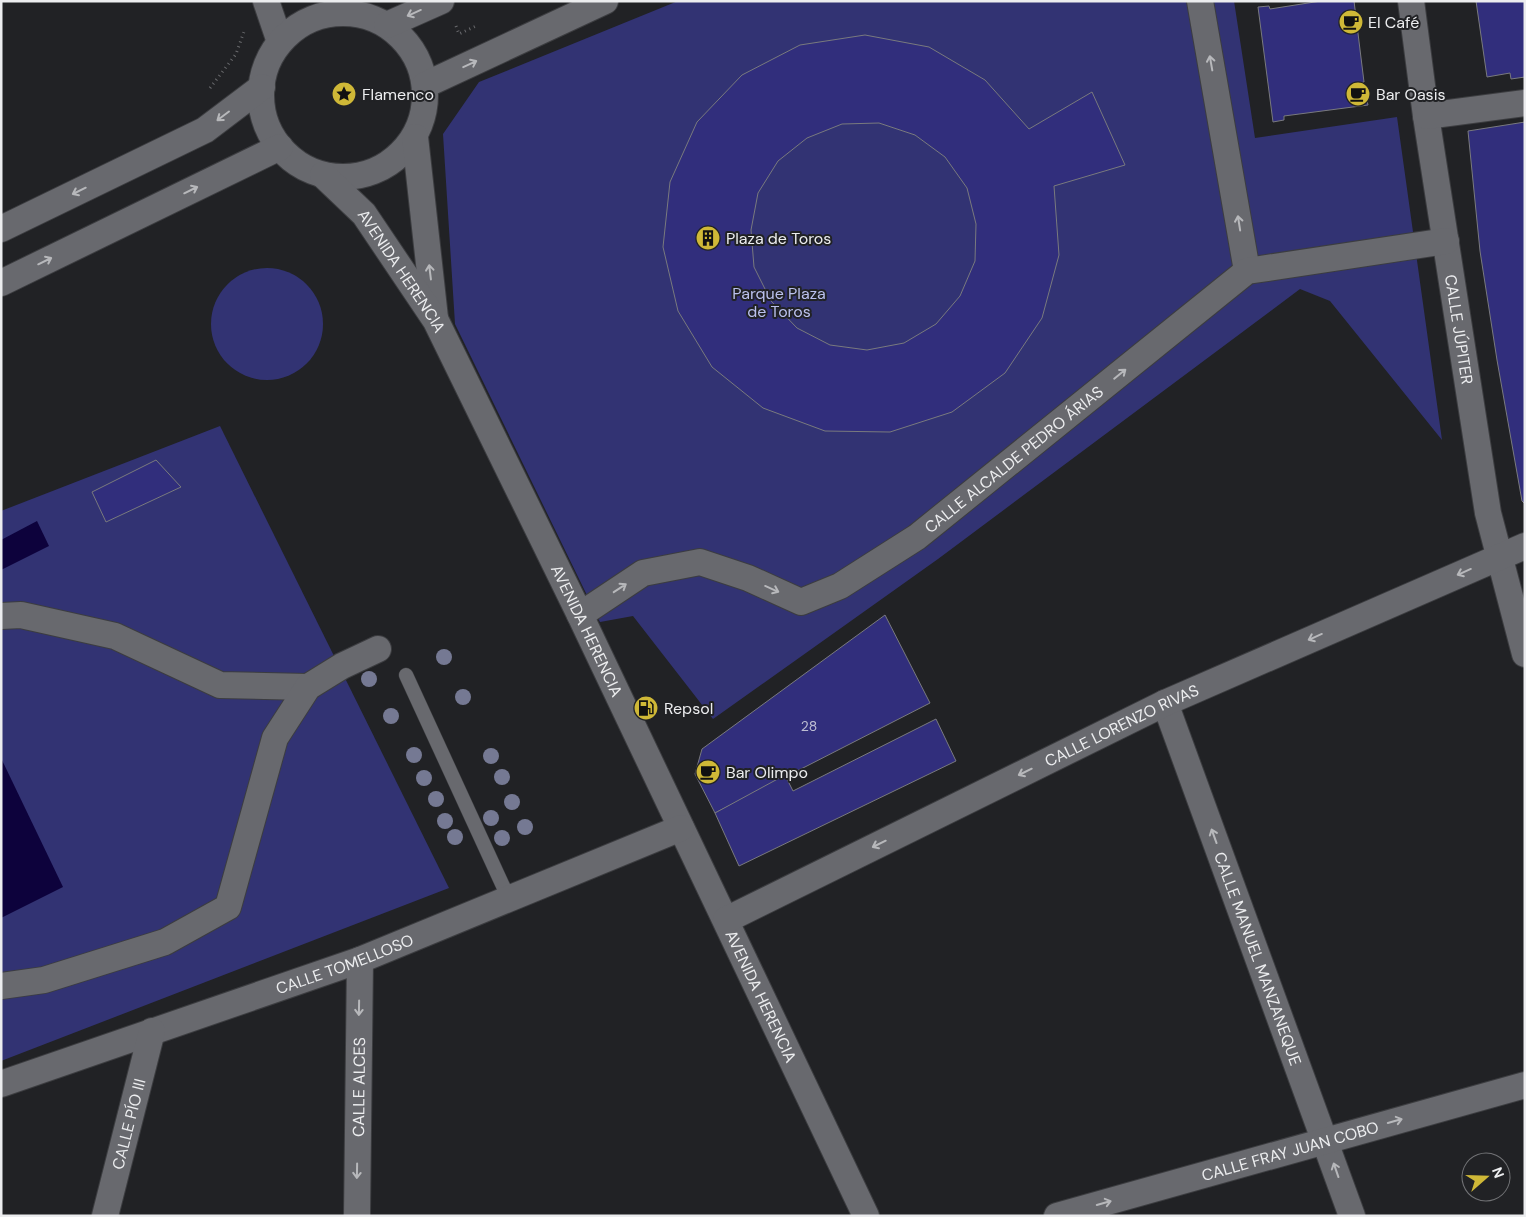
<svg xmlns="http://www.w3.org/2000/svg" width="1526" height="1217" viewBox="0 0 1526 1217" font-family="'DM Sans',sans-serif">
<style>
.green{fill:#323373}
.water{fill:#0d023c}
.building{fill:#312e7c;stroke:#797a7e;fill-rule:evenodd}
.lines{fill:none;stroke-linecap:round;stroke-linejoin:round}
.lane-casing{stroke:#3c3d40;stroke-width:15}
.street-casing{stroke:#3c3d40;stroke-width:28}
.path{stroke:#6a6b6e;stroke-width:3;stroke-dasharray:1 4;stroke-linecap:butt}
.lane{stroke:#68696e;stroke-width:14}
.street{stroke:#68696e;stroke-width:26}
.tree{fill:#757993}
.oneway{stroke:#b7b8bb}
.labels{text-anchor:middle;stroke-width:4;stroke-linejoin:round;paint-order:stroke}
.number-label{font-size:14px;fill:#bdbdd2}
.poi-label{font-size:16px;fill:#ecedef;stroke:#212225;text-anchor:start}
.street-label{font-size:16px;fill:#ecedef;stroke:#212225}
.park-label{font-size:16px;fill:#bac0ed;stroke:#212225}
</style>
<rect width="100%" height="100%" fill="#212225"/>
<g class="green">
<polygon points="678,1 1234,1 1255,138 1397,117 1442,440 1330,301 1300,289 938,559 713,719 633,616 600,622 455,324 443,134 479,82"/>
<circle cx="267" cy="324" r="56"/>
<polygon points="220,426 449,888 1,1061 1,511"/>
</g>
<g class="water">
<polygon points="37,521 49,546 1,570 1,540"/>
<polygon points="1,758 63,887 1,918"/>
</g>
<g class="building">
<polygon points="1321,1 1354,1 1364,82 1360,83 1363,101 1367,101 1368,105 1284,116 1284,120 1273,122 1258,7 1269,6 1270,9"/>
<polygon points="1476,1 1525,1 1525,77 1511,79 1510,73 1487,77"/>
<path d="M 865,35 L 929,47 L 985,80 L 1029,129 L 1092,92 L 1125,165 L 1054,186 L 1059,255 L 1042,318 L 1005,373 L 952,412 L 890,432 L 825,431 L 763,408 L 712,367 L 678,311 L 663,247 L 670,182 L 697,122 L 742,75 L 800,45 ZM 879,123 L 915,135 L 945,157 L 967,188 L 976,224 L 975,261 L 960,296 L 936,324 L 904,343 L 867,350 L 830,345 L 797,328 L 771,301 L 754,267 L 751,230 L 758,193 L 778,161 L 807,138 L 842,124 Z"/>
<polygon points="1525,122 1525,504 1522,501 1497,360 1480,251 1468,131"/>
<polygon points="156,460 181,487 106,522 92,492"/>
<polygon points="885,615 930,703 715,813 695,774 702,749"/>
<polygon points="936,719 956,761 739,866 715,813 785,775 793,791"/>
</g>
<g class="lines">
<defs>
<polyline id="lane" points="406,675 509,899"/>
<g id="street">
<polyline points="266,1 280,42"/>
<polyline points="1200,1 1247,271"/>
<path id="s1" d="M 1411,1 L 1426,116 L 1488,513 L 1525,654"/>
<circle cx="343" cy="95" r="82"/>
<polyline points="387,25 441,1"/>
<polyline points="425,85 605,1"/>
<polyline points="1426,116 1525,103"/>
<polyline points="415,137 435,318"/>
<path id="s2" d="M 323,175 L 364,214 L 436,321 L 580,615 L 866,1216"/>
<polyline points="1,229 205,130 262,87"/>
<polyline points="1,283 280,147"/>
<path id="s3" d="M 580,615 L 643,573 L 700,562 L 748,578 L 801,602 L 840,586 L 917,537 L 1247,271 L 1446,241"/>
<polyline points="1,616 21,615 115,636 220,685 308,687"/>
<path id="s4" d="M 1165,703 L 1352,1216"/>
<path id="s5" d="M 726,920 L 1165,703 L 1525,546"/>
<polyline points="1,986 44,980 165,942 228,907 275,738 308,687 342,666 378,649"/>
<path id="s6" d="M 1,1084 L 360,960 L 681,828"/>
<path id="s7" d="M 105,1216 L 152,1031"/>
<path id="s8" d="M 357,1216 L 360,960"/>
<path id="s9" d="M 1057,1216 L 1525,1085"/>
</g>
</defs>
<use href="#lane" class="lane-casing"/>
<use href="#street" class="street-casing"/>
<g class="path">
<polyline points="456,26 459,34 476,26"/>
<polyline points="210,88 236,54 245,29"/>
</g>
<use href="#lane" class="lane"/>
<use href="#street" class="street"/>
</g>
<g class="tree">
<circle cx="444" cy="657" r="8"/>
<circle cx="369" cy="679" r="8"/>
<circle cx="463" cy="697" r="8"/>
<circle cx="391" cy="716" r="8"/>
<circle cx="414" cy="755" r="8"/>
<circle cx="491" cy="756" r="8"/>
<circle cx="502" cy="777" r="8"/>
<circle cx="424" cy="778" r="8"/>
<circle cx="436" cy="799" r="8"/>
<circle cx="512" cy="802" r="8"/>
<circle cx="491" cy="818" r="8"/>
<circle cx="445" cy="821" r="8"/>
<circle cx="525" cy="827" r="8"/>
<circle cx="455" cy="837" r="8"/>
<circle cx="502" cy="838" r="8"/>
</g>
<defs><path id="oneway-shaft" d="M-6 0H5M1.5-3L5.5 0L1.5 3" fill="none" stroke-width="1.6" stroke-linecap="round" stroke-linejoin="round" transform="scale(1.25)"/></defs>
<g class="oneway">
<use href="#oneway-shaft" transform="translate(414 13) rotate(156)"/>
<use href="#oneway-shaft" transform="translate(1211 63) rotate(-100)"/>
<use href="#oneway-shaft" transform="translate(470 64) rotate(-25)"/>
<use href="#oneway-shaft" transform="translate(223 116) rotate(143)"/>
<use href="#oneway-shaft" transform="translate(191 190) rotate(-26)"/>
<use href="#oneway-shaft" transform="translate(79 191) rotate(154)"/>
<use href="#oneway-shaft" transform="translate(1239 223) rotate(-99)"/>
<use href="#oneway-shaft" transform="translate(45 261) rotate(-26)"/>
<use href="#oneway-shaft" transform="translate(430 272) rotate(-97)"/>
<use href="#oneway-shaft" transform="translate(1120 374) rotate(-39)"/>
<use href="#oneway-shaft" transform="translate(1464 572) rotate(156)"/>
<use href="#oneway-shaft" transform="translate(620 588) rotate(-33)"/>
<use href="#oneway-shaft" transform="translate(772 589) rotate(24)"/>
<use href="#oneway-shaft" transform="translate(1315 637) rotate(156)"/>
<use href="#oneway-shaft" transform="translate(1025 772) rotate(154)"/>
<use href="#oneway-shaft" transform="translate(1214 836) rotate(-110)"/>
<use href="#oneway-shaft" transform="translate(879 844) rotate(154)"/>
<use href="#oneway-shaft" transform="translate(359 1008) rotate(91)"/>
<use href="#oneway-shaft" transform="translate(1395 1121) rotate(-16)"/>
<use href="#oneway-shaft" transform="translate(1336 1170) rotate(-109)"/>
<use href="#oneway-shaft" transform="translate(357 1171) rotate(91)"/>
<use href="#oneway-shaft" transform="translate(1104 1203) rotate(-16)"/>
</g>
<defs>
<symbol id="cafe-disc" viewBox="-11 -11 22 22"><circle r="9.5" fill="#cfb837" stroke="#212225"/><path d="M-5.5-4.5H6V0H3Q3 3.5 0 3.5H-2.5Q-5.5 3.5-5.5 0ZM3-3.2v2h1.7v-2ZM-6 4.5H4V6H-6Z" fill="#111"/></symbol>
<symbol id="sight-disc" viewBox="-11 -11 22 22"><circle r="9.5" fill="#cfb837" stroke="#212225"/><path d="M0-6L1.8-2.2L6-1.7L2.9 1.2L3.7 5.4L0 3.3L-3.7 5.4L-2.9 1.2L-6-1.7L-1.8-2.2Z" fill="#111"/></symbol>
<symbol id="building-disc" viewBox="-11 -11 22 22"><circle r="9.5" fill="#cfb837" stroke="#212225"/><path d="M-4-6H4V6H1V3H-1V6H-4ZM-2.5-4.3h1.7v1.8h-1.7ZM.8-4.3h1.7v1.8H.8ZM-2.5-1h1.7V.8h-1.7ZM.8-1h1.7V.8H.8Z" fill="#111"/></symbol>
<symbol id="fuel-disc" viewBox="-11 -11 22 22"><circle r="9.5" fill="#cfb837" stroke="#212225"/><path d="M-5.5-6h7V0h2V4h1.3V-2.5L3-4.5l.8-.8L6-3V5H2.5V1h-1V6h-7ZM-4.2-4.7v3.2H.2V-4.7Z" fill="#111"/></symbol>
</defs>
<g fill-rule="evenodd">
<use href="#cafe-disc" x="1337" y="8" width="28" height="28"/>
<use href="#sight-disc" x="330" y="80" width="28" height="28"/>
<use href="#cafe-disc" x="1344" y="80" width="28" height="28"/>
<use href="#building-disc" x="694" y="224" width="28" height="28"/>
<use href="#fuel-disc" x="632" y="694" width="28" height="28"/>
<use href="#cafe-disc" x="694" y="758" width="28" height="28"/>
</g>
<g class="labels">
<g class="number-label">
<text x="809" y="731">28</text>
</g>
<g class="poi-label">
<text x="1368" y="28">El Café</text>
<text x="362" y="100">Flamenco</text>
<text x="1376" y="100">Bar Oasis</text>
<text x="726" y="244">Plaza de Toros</text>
<text x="664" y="714">Repsol</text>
<text x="726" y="778">Bar Olimpo</text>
</g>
<g class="street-label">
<text dy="6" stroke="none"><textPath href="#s2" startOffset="125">AVENIDA HERENCIA</textPath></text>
<text dy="6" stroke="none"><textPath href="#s1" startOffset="332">CALLE JÚPITER</textPath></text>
<text dy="6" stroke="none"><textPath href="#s3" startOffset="500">CALLE ALCALDE PEDRO ÁRIAS</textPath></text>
<text dy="6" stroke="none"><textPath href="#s2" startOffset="530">AVENIDA HERENCIA</textPath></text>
<text dy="6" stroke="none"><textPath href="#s5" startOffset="441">CALLE LORENZO RIVAS</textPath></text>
<text dy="6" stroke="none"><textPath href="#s4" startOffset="272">CALLE MANUEL MANZANEQUE</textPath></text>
<text dy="6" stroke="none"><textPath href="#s6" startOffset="364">CALLE TOMELLOSO</textPath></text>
<text dy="6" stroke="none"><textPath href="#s2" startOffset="935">AVENIDA HERENCIA</textPath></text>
<text dy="6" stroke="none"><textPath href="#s8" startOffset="129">CALLE ALCES</textPath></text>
<text dy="6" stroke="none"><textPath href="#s7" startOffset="95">CALLE PÍO III</textPath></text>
<text dy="6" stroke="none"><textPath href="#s9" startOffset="242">CALLE FRAY JUAN COBO</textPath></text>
</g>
<g class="park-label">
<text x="779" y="299">Parque Plaza<tspan x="779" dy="18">de Toros</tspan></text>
</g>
</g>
<rect width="1526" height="1217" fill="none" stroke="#ecedef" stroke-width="5"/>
<g transform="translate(1486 1177) rotate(70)"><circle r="24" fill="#212225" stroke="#727376"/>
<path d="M0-4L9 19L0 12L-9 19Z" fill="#cfb837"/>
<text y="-8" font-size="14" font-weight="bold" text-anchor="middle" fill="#ecedef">N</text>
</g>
</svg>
